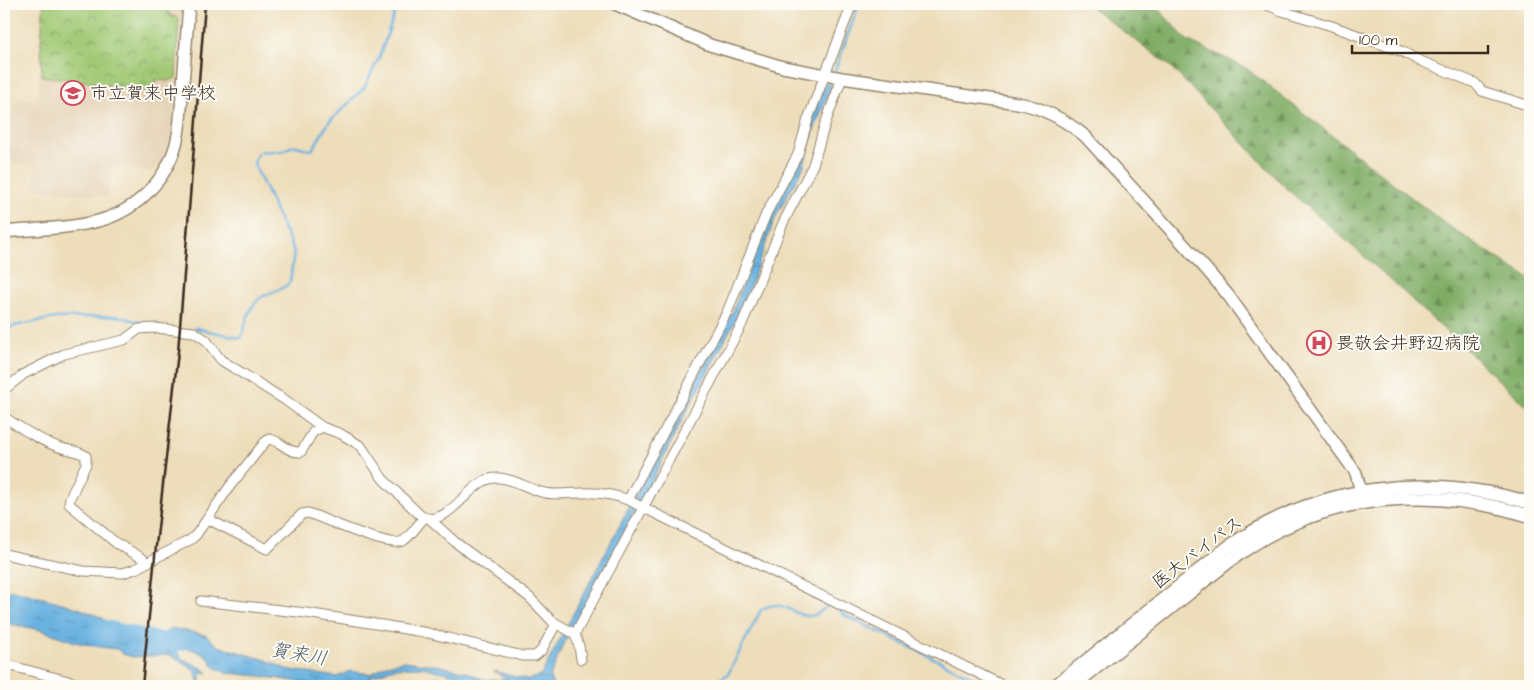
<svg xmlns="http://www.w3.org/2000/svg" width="1534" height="690" viewBox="0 0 1534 690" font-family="'Architects Daughter','Klee One',sans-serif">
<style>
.built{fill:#e5d1b4}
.forest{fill:url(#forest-firs);stroke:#5e6c42}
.park{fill:url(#park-crowns);stroke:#6e7a4a}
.water{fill:url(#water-ripples);stroke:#526e7f}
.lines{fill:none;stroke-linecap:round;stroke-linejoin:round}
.stream{stroke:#68b1e0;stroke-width:2.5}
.river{stroke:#68b1e0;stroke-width:16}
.minor-casing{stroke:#94846c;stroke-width:11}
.tertiary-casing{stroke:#94846c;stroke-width:14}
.secondary-casing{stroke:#94846c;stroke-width:15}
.minor{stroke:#fff;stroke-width:9}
.tertiary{stroke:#fff;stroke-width:11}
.secondary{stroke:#fff;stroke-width:12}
.rail{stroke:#3b2a1e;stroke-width:2.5}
.labels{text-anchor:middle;stroke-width:4;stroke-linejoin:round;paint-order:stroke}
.poi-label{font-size:18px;fill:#3b2a1e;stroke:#fdfcf7;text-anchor:start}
.street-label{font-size:18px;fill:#3b2a1e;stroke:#fdfcf7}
.water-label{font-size:19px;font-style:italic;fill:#4b5962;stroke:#fdfcf7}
</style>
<defs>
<pattern id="forest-firs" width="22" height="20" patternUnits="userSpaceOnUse" patternTransform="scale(1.25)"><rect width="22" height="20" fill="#80ad66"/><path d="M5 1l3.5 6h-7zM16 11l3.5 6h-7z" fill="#6a8d53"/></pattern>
<pattern id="park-crowns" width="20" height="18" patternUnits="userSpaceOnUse" patternTransform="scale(1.25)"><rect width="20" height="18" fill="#a1c975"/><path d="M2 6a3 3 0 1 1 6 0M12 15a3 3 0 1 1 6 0" fill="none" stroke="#84a35f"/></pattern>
<pattern id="water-ripples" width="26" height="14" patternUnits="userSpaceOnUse" patternTransform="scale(1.25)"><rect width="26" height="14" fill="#68b1e0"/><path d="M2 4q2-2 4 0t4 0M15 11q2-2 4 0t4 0" fill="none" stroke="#5790b5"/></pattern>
</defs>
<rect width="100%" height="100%" fill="#fdfcf7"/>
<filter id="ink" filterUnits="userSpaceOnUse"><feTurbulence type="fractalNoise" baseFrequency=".02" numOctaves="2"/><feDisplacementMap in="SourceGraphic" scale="10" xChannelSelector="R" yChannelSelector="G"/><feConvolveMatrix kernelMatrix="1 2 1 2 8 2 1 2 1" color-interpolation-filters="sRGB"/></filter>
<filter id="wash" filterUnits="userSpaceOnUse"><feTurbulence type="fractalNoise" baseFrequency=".0096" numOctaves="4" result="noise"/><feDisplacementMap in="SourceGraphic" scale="20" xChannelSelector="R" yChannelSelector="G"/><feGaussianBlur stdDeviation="1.12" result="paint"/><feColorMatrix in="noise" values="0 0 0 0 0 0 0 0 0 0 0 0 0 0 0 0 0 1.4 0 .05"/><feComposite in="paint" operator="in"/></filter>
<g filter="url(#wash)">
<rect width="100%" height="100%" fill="#edddba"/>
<polygon class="built" points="41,4 181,4 173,130 167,152 157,168 147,171 113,167 107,197 33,188 36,164 4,163 4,150 17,98 39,101"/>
<polygon class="forest" points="1087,4 1154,4 1187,40 1246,68 1444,223 1530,279 1530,409 1383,273 1287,189 1170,66"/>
<polygon class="park" points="44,4 164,4 170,15 179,18 176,78 168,81 155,80 154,93 82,81 42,76 41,41"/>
<path class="water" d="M 825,83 L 832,85 L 814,130 L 803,168 L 776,216 L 743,306 L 678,428 L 657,471 L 562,647 L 550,677 L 553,686 L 483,686 L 463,682 L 455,684 L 438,683 L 445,680 L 433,677 L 463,677 L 422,667 L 394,668 L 368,678 L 393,686 L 325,686 L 260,676 L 226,673 L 214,667 L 208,657 L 194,650 L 183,647 L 177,651 L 183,659 L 204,669 L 208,673 L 200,672 L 202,686 L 199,686 L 196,671 L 170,655 L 133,657 L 123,654 L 117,649 L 100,647 L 75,642 L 41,630 L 4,623 L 4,599 L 5,599 L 10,589 C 41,598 74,604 102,618 C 113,624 117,634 125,639 C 134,644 145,644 155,644 L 163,634 L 171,628 L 206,635 L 218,646 L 266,660 L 286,669 L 337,677 L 350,671 L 371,674 L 386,665 L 404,661 L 441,666 L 467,672 L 483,679 L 507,680 L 494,671 L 528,680 L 541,675 L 733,310 L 770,212 L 797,165 L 807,131 Z"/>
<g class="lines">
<g class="stream">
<polyline points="834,73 859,4"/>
<path d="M 195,328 L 241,338 C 246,325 249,304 262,297 C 271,291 283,291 290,282 L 294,251 L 254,164 C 257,144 268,154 282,151 C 288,150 291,144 297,146 C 303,147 305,150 312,150 L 329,122 L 364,88 L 379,58 L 398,4"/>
<polyline points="4,332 14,326 56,318 117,316 147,324"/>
<polyline points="835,606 844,615 991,686"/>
<path d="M 691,686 L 720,679 L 728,674 L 761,610 C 783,596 794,618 810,616 C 818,615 824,608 830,604"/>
</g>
<polyline class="river" points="97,626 154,639 181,643"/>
</g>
</g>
<g filter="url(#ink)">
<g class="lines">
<defs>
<g id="minor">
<polyline points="1265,4 1282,11 1332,26 1403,52 1418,60 1475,83 1482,91 1530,106"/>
<polyline points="4,390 24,374 64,354 124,340 139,329 155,328 194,332 206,340 221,360 285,400 322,427"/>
<path d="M 4,417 C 21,428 37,439 56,446 C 65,450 78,450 86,456 L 86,464 L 70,498 L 69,504 L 116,543 L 142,558 L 146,562"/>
<polyline points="628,500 728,310 766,214 798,154 808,119 852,4"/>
<path d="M 208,519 L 267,549 L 302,514 L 308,513 C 324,518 389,549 403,541 C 411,536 418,524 424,518"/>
<polyline points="431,520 455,542 529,597 552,621 575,634 579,646 581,659"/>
<path d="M 4,554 L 83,571 L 123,573 L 135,569 L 190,540 L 196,535 L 230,486 L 265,442 L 269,439 C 282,441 287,453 301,452 L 313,432 L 322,427 L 341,434 L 361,446 L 383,479 L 420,515 C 444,531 466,488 486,480 C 506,473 523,487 541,492 C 554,496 567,493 580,493 C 596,492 613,494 628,500 L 1004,686"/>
<polyline points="201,601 306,613 382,625 428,633 523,656 535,656 541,651 556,624"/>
<polyline points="575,634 742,324 783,223 813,165 824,127 842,78"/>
<polyline points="4,664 87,686"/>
</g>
<g id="tertiary">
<path d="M 615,4 L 710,45 L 783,67 L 842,78 L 1018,103 C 1044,108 1064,119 1085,136 L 1206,269 L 1228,295 L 1356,473 L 1363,501"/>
<path d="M 4,232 C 35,229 68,229 98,221 C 137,211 168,179 177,140 C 181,122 181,102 183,84 C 185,57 187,30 189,4"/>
</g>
<g id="secondary">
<path d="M 1055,686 L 1227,548 C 1317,484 1425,472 1530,503"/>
<path d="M 1073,686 C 1111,656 1149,625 1188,594 C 1216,572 1244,547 1277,531 C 1356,491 1446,490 1530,516"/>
</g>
</defs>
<use href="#minor" class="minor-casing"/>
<use href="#tertiary" class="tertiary-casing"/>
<use href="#secondary" class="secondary-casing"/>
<use href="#minor" class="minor"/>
<use href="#tertiary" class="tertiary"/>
<use href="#secondary" class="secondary"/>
<polyline class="rail" points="142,686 156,546 178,352 205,4"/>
</g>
</g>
<defs>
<symbol id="school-ring" viewBox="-11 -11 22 22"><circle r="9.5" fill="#fdfcf7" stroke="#d1495b" stroke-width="1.5"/><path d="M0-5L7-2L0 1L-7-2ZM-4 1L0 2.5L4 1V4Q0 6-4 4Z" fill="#d1495b"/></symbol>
<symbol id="hospital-ring" viewBox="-11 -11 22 22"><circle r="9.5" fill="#fdfcf7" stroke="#d1495b" stroke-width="1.5"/><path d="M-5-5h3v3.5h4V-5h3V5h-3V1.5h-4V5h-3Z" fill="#d1495b"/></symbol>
</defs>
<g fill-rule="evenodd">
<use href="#school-ring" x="59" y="79" width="28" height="28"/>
<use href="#hospital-ring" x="1305" y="329" width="28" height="28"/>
</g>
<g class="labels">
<g class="poi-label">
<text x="90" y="99">市立賀来中学校</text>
<text x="1336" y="349">畏敬会井野辺病院</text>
</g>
<g class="street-label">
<text transform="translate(1197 552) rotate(-37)" y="6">医大バイパス</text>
</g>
<g class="water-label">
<text transform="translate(299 653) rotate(10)" y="7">賀来川</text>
</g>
</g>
<rect width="1534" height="690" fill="none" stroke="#fdfcf7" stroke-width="20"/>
<path d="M1352 45v8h136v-8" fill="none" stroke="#3b2a1e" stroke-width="2.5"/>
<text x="1359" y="45" font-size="15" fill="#3b2a1e" stroke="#fdfcf7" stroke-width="4" paint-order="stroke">100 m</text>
</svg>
